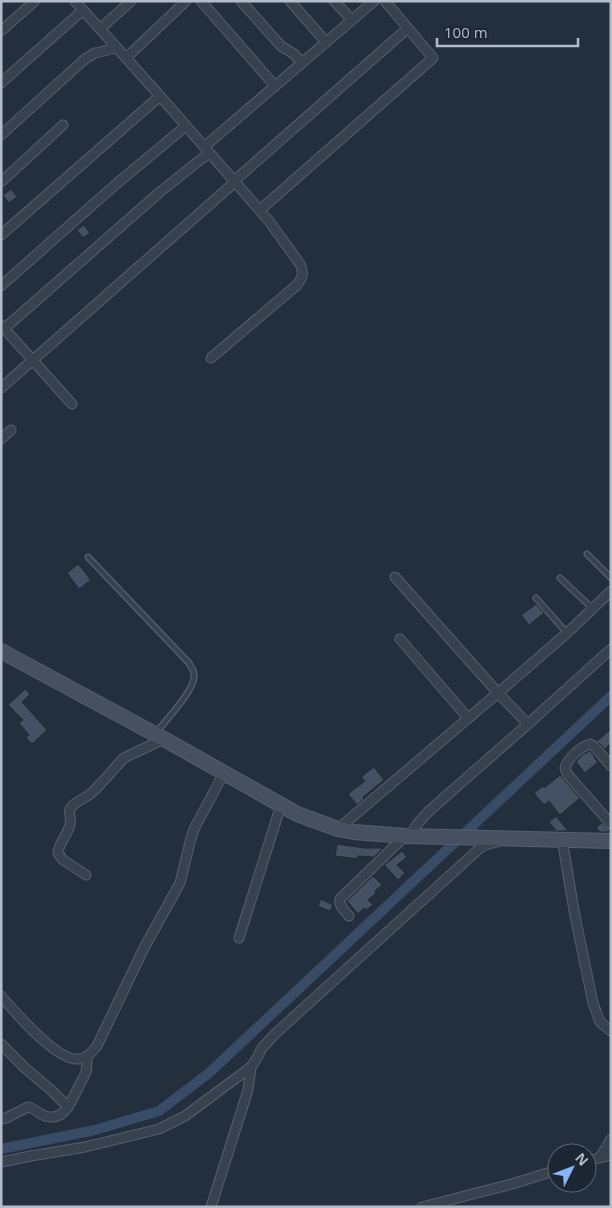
<svg xmlns="http://www.w3.org/2000/svg" width="612" height="1208" viewBox="0 0 612 1208" font-family="'Open Sans',sans-serif">
<style>
.lines{fill:none;stroke-linecap:round;stroke-linejoin:round}
.canal{stroke:#394c67;stroke-width:10}
.building{fill:#455162;stroke:#1f2835}
.lane-casing{stroke:#565f6c;stroke-width:7}
.street-casing{stroke:#565f6c;stroke-width:11}
.secondary-casing{stroke:#565f6c;stroke-width:16}
.lane{stroke:#38414e;stroke-width:4.5}
.street{stroke:#38414e;stroke-width:9}
.secondary{stroke:#465061;stroke-width:14}
</style>
<rect width="100%" height="100%" fill="#242f3e"/>
<g class="lines">
<polyline class="canal" points="1,1149 95,1130 159,1111 209,1073 611,696"/>
</g>
<g class="building">
<polygon points="11,189 17,197 9,203 3,195"/>
<polygon points="84,225 90,233 83,238 77,230"/>
<polygon points="78,564 91,580 79,589 67,573"/>
<polygon points="536,604 544,613 529,625 521,615"/>
<polygon points="25,689 30,694 22,702 47,730 32,744 26,738 29,735 19,723 23,720 8,705"/>
<polygon points="611,729 611,743 605,749 597,741"/>
<polygon points="590,751 595,757 594,758 598,762 585,773 576,762 582,755"/>
<polygon points="374,767 384,780 363,797 364,799 357,805 348,794 365,781 361,777"/>
<polygon points="560,775 580,798 560,815 549,801 544,805 534,793 543,786 544,788"/>
<polygon points="556,816 568,831 556,831 549,822"/>
<polygon points="602,823 610,830 607,832 600,832 596,827"/>
<polygon points="337,844 364,848 382,848 382,849 374,857 357,856 359,859 335,856"/>
<polygon points="402,851 407,857 397,865 405,873 398,880 384,865"/>
<polygon points="373,876 382,885 375,891 376,893 368,900 373,905 366,910 364,908 358,914 347,901"/>
<polygon points="321,899 333,905 330,911 318,906"/>
</g>
<g class="lines">
<defs>
<g id="lane">
<polyline points="587,554 611,578"/>
<path d="M 88,557 L 189,663 C 190,666 194,670 194,674 C 197,688 165,721 156,733"/>
<polyline points="560,578 592,608"/>
<polyline points="536,598 567,633"/>
</g>
<g id="street">
<path d="M 75,1 L 160,96 L 269,221 L 300,264 C 304,272 303,277 297,285 L 211,358"/>
<polyline points="201,1 275,86"/>
<polyline points="241,1 281,46 294,54 302,63"/>
<polyline points="290,1 326,42"/>
<polyline points="334,1 352,20"/>
<polyline points="100,29 131,1"/>
<polyline points="1,31 35,1"/>
<polyline points="126,58 186,1"/>
<polyline points="1,83 83,10"/>
<polyline points="1,135 85,59 95,53 116,48"/>
<polyline points="204,147 374,1"/>
<polyline points="234,181 408,28"/>
<polyline points="1,182 63,125"/>
<polyline points="260,210 433,58 385,1"/>
<polyline points="1,235 160,96"/>
<polyline points="1,286 115,185 186,126"/>
<polyline points="1,325 72,404"/>
<polyline points="5,328 161,191 209,153"/>
<polyline points="1,388 235,182"/>
<polyline points="1,439 11,430"/>
<polyline points="395,577 498,693 528,724"/>
<polyline points="400,639 468,718"/>
<path d="M 611,766 L 594,746 L 590,744 C 580,747 568,758 565,768 L 568,775 L 611,824"/>
<polyline points="338,829 498,693 567,633 611,591"/>
<polyline points="410,835 418,823 429,811 528,724 611,649"/>
<polyline points="562,839 575,916 593,1003 600,1022 611,1031"/>
<path d="M 86,875 L 63,860 L 58,853 C 59,842 68,835 70,824 C 72,819 68,814 70,809 C 74,802 83,799 89,795 C 102,784 112,770 124,758 L 130,755 L 164,739"/>
<path d="M 349,916 C 345,911 338,905 340,899 L 405,836"/>
<polyline points="239,938 281,805"/>
<path d="M 1,996 C 15,1012 57,1062 79,1059 C 87,1058 92,1052 97,1046 L 144,948 L 180,883 L 191,838 L 195,827 L 224,773"/>
<polyline points="1,1044 25,1068 52,1091 68,1107"/>
<path d="M 1,1119 L 6,1118 L 28,1107 C 37,1109 42,1118 52,1117 C 67,1117 73,1097 79,1086 C 81,1082 84,1077 86,1072 C 87,1067 87,1061 87,1056"/>
<polyline points="601,1156 611,1139"/>
<polyline points="587,1161 611,1155"/>
<polyline points="1,1162 31,1156 85,1147 159,1129 185,1116 251,1067 257,1058 262,1048 276,1033 479,849 485,845 497,842"/>
<polyline points="211,1207 248,1090 251,1067"/>
<polyline points="422,1207 512,1184 557,1170"/>
</g>
<polyline id="secondary" points="1,651 164,739 297,814 338,829 354,832 405,836 611,841"/>
</defs>
<use href="#lane" class="lane-casing"/>
<use href="#street" class="street-casing"/>
<use href="#secondary" class="secondary-casing"/>
<use href="#lane" class="lane"/>
<use href="#street" class="street"/>
<use href="#secondary" class="secondary"/>
</g>
<rect width="612" height="1208" fill="none" stroke="#b4bcc9" stroke-width="5"/>
<g transform="translate(572 1168) rotate(48)"><circle r="24" fill="#1d2633" stroke="#59626f"/>
<path d="M0-4L9 19L0 12L-9 19Z" fill="#8ab4f8"/>
<text y="-8" font-size="14" font-weight="bold" text-anchor="middle" fill="#b4bcc9">N</text>
</g>
<path d="M437 38v8h141v-8" fill="none" stroke="#b4bcc9" stroke-width="2.5"/>
<text x="444" y="38" font-size="15" fill="#b4bcc9" stroke="#1d2633" stroke-width="4" paint-order="stroke">100 m</text>
</svg>
